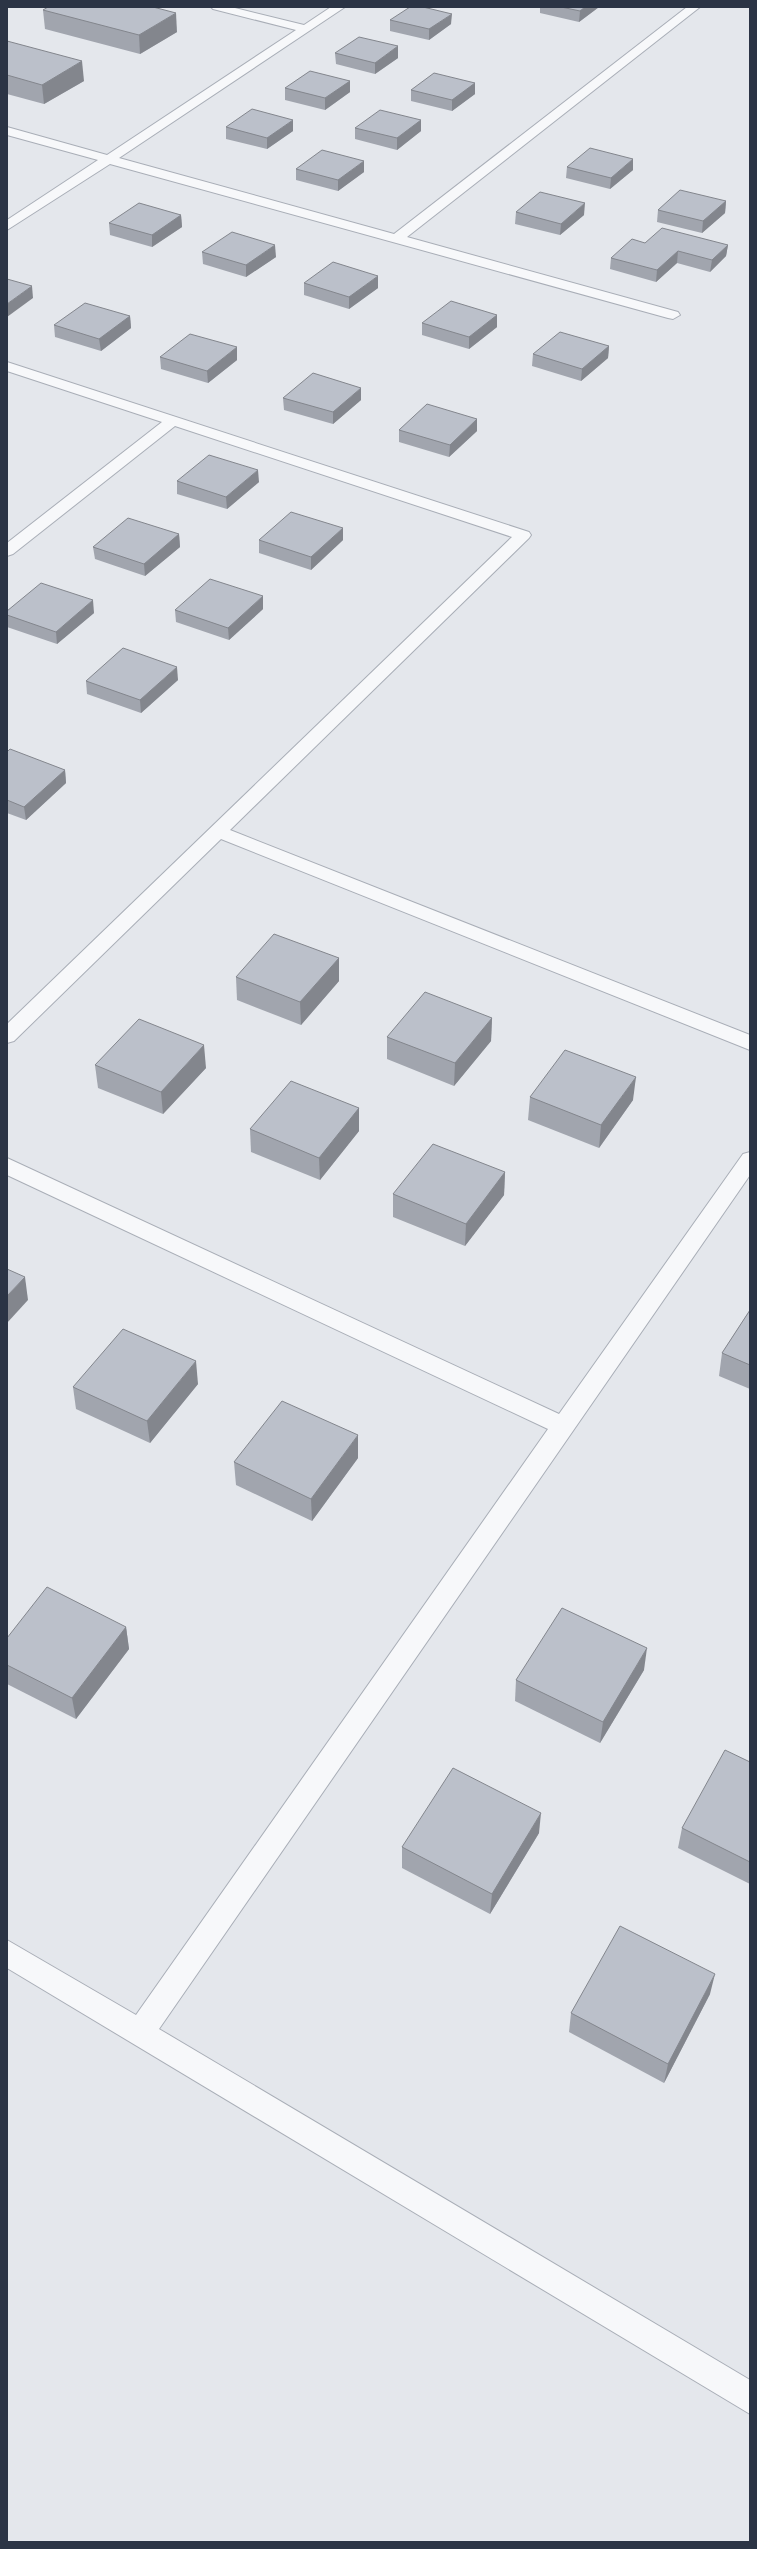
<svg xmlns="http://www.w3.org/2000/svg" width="757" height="2549" viewBox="0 0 757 2549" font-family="Helvetica,sans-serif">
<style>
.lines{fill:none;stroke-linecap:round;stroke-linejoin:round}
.minor-casing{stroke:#a9aeb7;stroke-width:2}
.minor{fill:#f7f8fa;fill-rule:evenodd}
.wall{fill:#a1a5ae}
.shaded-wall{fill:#83868d}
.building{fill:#bbc0ca;stroke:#83868d}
</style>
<rect width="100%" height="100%" fill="#e4e7ec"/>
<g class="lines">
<defs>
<g id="minor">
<polygon points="211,7 231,7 304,25 331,7 345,7 119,158 394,234 687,7 700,7 407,237 678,312 680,315 673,319 668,318 110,164 7,230 7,220 98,160 7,135 7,127 107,155 296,30 213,9"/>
<polygon points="7,362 529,532 531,535 529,538 230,830 750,1035 750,1050 221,839 14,1041 7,1043 7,1024 512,537 175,426 13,554 7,556 7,543 162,422 7,371"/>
<polygon points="750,1152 750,1175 159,2029 750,2380 750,2414 7,1968 7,1940 136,2015 548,1429 7,1175 7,1158 559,1414 743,1154"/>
</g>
</defs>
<use href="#minor" class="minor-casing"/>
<use href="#minor" class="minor"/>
</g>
<g class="wall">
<polygon points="540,7 599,7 579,22 540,13"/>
<polygon points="43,10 177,32 140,54 45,29"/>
<polygon points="390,20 451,24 429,40 390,31"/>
<polygon points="7,41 84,81 44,104 7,94"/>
<polygon points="335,53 398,58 375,74 336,64"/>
<polygon points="350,81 350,92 325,110 285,100 285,88"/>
<polygon points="475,83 475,94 452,111 411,101 411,90"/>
<polygon points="421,120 421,131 397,150 355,139 355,128"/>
<polygon points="226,127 293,131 267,149 226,139"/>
<polygon points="567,167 633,170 610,189 566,178"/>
<polygon points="296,169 364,172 338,191 296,180"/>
<polygon points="726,201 725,213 702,233 657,222 658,210"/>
<polygon points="516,212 584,215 560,235 515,224"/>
<polygon points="181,215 182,227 152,247 110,235 109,223"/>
<polygon points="645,243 728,245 726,256 710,272 677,263 656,282 610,269 611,258"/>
<polygon points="202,252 276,257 246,277 203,264"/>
<polygon points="304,283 378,288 349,309 304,295"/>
<polygon points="497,315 497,327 469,349 422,335 422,323"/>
<polygon points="130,316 131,328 101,351 55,337 54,325"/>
<polygon points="609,346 608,358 581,381 532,366 533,354"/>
<polygon points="160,357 237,360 208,383 161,369"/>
<polygon points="283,398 361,400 333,424 284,410"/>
<polygon points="399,430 477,431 449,457 399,442"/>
<polygon points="177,481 259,482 227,509 177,494"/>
<polygon points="179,534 180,547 145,576 95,559 93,547"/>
<polygon points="259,540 343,540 311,570 259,553"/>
<polygon points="263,609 229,640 176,622 175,610"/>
<polygon points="7,611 94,613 57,644 7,627"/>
<polygon points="178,680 141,713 87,694 86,681"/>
<polygon points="7,752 65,770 66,783 26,820 7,813"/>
<polygon points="339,958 339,981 301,1025 237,1000 236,977"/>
<polygon points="492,1018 491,1041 454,1086 387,1059 387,1037"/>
<polygon points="95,1065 206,1068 163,1114 98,1088"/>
<polygon points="530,1097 633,1100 599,1148 528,1120"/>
<polygon points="359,1108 359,1131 320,1180 251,1152 250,1129"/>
<polygon points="505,1172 504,1195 465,1246 393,1217 393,1194"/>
<polygon points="750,1310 750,1389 719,1376 722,1353"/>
<polygon points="198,1384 150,1443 76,1409 73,1387"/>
<polygon points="358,1458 312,1521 236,1485 234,1462"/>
<polygon points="126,1627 129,1649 76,1719 7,1684 7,1638"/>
<polygon points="644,1670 600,1743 515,1701 516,1680"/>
<polygon points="750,1762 750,1884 678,1848 682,1828"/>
<polygon points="539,1833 490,1914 402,1868 402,1847"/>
<polygon points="710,1994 664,2083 569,2032 571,2013"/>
</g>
<g class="shaded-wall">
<polygon points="585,7 599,7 579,22 580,11"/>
<polygon points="176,13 177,32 140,54 139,35"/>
<polygon points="452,14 451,24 429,40 429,29"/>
<polygon points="398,46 398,58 375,74 375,63"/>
<polygon points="82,61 84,81 44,104 42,85"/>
<polygon points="350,81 350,92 325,110 325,98"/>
<polygon points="475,83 475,94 452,111 452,100"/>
<polygon points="293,120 293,131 267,149 267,138"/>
<polygon points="421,120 421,131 397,150 397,138"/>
<polygon points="633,159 633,170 610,189 611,178"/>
<polygon points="364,161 364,172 338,191 338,180"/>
<polygon points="726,201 725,213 702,233 703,221"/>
<polygon points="585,203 584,215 560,235 561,224"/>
<polygon points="181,215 182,227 152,247 152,235"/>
<polygon points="275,245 276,257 246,277 246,265"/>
<polygon points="728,245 726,256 710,272 712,260"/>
<polygon points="678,251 677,263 656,282 657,270"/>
<polygon points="378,276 378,288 349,309 349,297"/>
<polygon points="32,286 33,298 7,317 7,304"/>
<polygon points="497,315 497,327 469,349 469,337"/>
<polygon points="130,316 131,328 101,351 99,339"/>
<polygon points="609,346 608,358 581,381 582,369"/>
<polygon points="237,347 237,360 208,383 207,371"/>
<polygon points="361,388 361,400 333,424 333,412"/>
<polygon points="477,419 477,431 449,457 450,445"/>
<polygon points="258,470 259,482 227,509 226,497"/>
<polygon points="343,528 343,540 311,570 311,557"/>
<polygon points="179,534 180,547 145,576 144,564"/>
<polygon points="263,596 263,609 229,640 228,628"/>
<polygon points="93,600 94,613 57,644 56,632"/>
<polygon points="177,667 178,680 141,713 140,700"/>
<polygon points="65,770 66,783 26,820 24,807"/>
<polygon points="339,958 339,981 301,1025 300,1002"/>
<polygon points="492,1018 491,1041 454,1086 455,1063"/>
<polygon points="204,1045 206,1068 163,1114 161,1092"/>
<polygon points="636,1077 633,1100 599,1148 601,1125"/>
<polygon points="359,1108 359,1131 320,1180 319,1158"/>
<polygon points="505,1172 504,1195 465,1246 466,1224"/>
<polygon points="25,1277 28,1300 7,1323 7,1296"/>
<polygon points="196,1361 198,1384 150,1443 147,1421"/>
<polygon points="358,1435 358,1458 312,1521 311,1499"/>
<polygon points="126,1627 129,1649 76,1719 72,1698"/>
<polygon points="647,1648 644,1670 600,1743 603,1722"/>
<polygon points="541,1813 539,1833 490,1914 492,1894"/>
<polygon points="715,1974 710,1994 664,2083 668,2064"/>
</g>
<g class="building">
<polygon points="48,7 153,7 176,13 139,35 43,10"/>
<polygon points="410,7 423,7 452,14 429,29 390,20"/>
<polygon points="561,7 585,7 580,11"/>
<polygon points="359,37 398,46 375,63 335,53"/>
<polygon points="7,41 82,61 42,85 7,75"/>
<polygon points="310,71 350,81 325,98 285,88"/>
<polygon points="434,73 475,83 452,100 411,90"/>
<polygon points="252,109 293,120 267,138 226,127"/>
<polygon points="380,110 421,120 397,138 355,128"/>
<polygon points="590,148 633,159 611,178 567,167"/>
<polygon points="322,150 364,161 338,180 296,169"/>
<polygon points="680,190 726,201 703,221 658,210"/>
<polygon points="540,192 585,203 561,224 516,212"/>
<polygon points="139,203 181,215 152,235 109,223"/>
<polygon points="662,228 728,245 712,260 678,251 657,270 611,258 632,239 645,243"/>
<polygon points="232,232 275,245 246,265 202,252"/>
<polygon points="333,262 378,276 349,297 304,283"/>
<polygon points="7,279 32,286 7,304"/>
<polygon points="451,301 497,315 469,337 422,323"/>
<polygon points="85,303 130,316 99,339 54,325"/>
<polygon points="560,332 609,346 582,369 533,354"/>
<polygon points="190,334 237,347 207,371 160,357"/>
<polygon points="313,373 361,388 333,412 283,398"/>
<polygon points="427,404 477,419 450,445 399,430"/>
<polygon points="209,455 258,470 226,497 177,481"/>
<polygon points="291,512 343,528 311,557 259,540"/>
<polygon points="128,518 179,534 144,564 93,547"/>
<polygon points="210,579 263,596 228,628 175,610"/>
<polygon points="41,583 93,600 56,632 7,615 7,611"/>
<polygon points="123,648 177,667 140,700 86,681"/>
<polygon points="10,749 65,770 24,807 7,800 7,752"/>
<polygon points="274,934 339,958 300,1002 236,977"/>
<polygon points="425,992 492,1018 455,1063 387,1037"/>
<polygon points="139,1019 204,1045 161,1092 95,1065"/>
<polygon points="565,1050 636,1077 601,1125 530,1097"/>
<polygon points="291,1081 359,1108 319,1158 250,1129"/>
<polygon points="433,1144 505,1172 466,1224 393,1194"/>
<polygon points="7,1269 25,1277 7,1296"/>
<polygon points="750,1310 750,1365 722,1353"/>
<polygon points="123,1329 196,1361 147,1421 73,1387"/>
<polygon points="282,1401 358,1435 311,1499 234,1462"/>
<polygon points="47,1587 126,1627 72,1698 7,1665 7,1638"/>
<polygon points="562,1608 647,1648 603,1722 516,1680"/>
<polygon points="725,1750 750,1762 750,1862 682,1828"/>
<polygon points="453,1768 541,1813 492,1894 402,1847"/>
<polygon points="620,1926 715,1974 668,2064 571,2013"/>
</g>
<rect width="757" height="2549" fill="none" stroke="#2b3445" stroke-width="16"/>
</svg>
